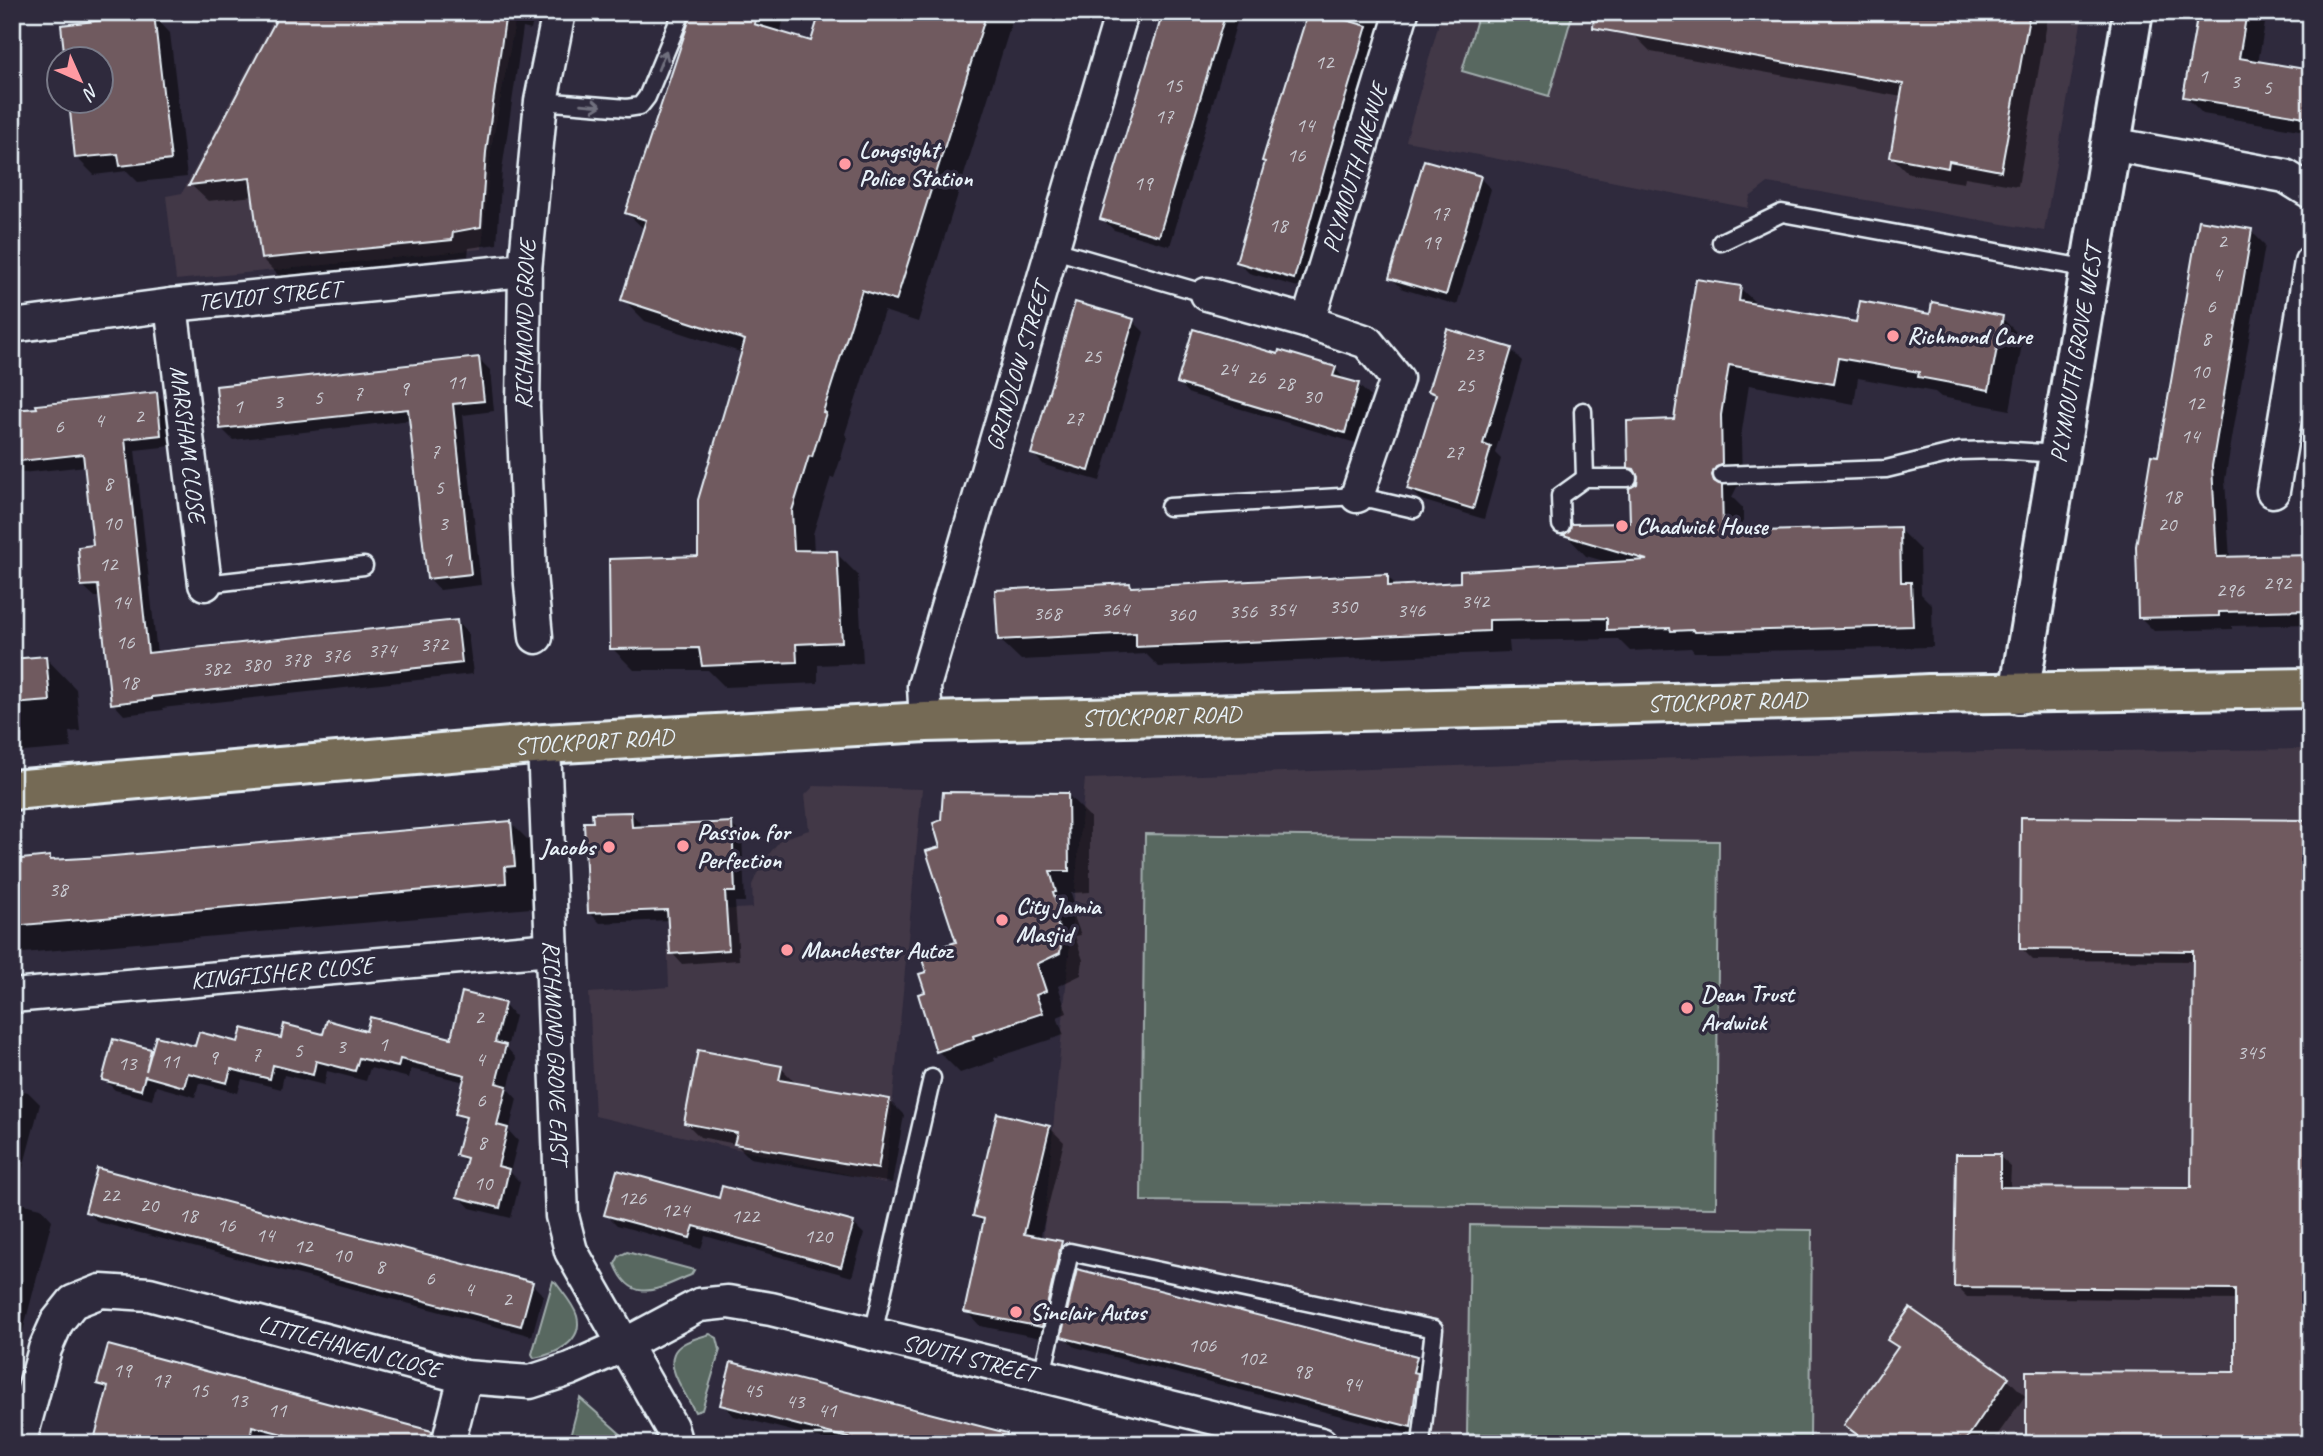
<svg xmlns="http://www.w3.org/2000/svg" width="2323" height="1456" viewBox="0 0 2323 1456" font-family="Caveat,sans-serif">
<style>
.built{fill:#423847}
.green{fill:#596860;stroke:#a0acac;stroke-width:2}
.shadow{fill:#0007}
.building{fill:#705a5f;stroke:#e8f1f8;stroke-width:2}
.lines{fill:none;stroke-linecap:round;stroke-linejoin:round}
.service-casing{stroke:#e8f1f8;stroke-width:21}
.minor-casing{stroke:#e8f1f8;stroke-width:37}
.tertiary-casing{stroke:#e8f1f8;stroke-width:44}
.trunk-casing{stroke:#e8f1f8;stroke-width:44}
.service{stroke:#2f2a3d;stroke-width:16}
.minor{stroke:#2f2a3d;stroke-width:32}
.tertiary{stroke:#2f2a3d;stroke-width:38}
.trunk{stroke:#756a55;stroke-width:38}
.oneway{stroke:#70707e}
.poi-dot{fill:#ff9aa2;stroke:#2f2a3d;stroke-width:2.5}
.labels{text-anchor:middle;stroke-width:7;stroke-linejoin:round;paint-order:stroke}
.number-label{font-size:21px;fill:#cacbd2}
.poi-label{font-size:24px;font-weight:bold;fill:#e8f1f8;stroke:#2f2a3d;text-anchor:start}
.street-label{font-size:24px;fill:#e8f1f8;stroke:#2f2a3d}
</style>
<rect width="100%" height="100%" fill="#2f2a3d"/>
<filter id="ink" filterUnits="userSpaceOnUse"><feTurbulence type="fractalNoise" baseFrequency=".0143" numOctaves="2"/><feDisplacementMap in="SourceGraphic" scale="14" xChannelSelector="R" yChannelSelector="G"/><feConvolveMatrix kernelMatrix="1 2 1 2 8 2 1 2 1" color-interpolation-filters="sRGB"/></filter>
<g filter="url(#ink)">
<g class="built">
<polygon points="274,12 517,12 491,149 482,249 176,280 166,196 182,193 272,22"/>
<polygon points="1442,12 2083,12 2044,231 1768,183 1750,197 1748,208 1406,141"/>
<polygon points="2311,749 2311,1444 1442,1444 1431,1441 1442,1323 1043,1238 1085,779 1796,754"/>
<polygon points="814,786 922,789 885,1183 595,1116 589,993 669,987 666,913 753,908 752,885 761,864 781,839 809,830 805,795"/>
</g>
<g class="green">
<polygon points="1479,12 1573,12 1549,96 1462,71"/>
<polygon points="1145,834 1719,841 1716,1208 1141,1201"/>
<polygon points="1470,1225 1812,1230 1810,1438 1467,1434"/>
<path d="M 627,1252 L 694,1270 L 691,1275 C 659,1288 632,1307 615,1264 L 619,1256 Z"/>
<path d="M 553,1281 L 556,1283 C 563,1293 574,1305 577,1316 C 584,1342 554,1355 534,1358 L 532,1354 Z"/>
<path d="M 710,1334 L 717,1338 L 720,1350 L 702,1410 L 695,1412 C 686,1393 657,1359 683,1344 C 691,1339 701,1337 710,1334 Z"/>
<polygon points="580,1398 632,1444 578,1444 569,1441"/>
</g>
<g class="shadow">
<polygon points="279,12 535,12 531,30 523,28 502,170 497,244 469,248 468,256 279,276 262,259 254,196 208,201 191,185 276,22"/>
<polygon points="694,12 786,12 780,33 812,43 822,12 1015,12 918,322 884,311 845,434 847,437 841,458 834,478 831,477 813,534 814,553 836,553 858,575 863,663 818,665 818,683 725,687 708,670 634,670 612,648 699,557 743,353 645,321 623,299 645,230 627,213"/>
<polygon points="1166,12 1240,12 1170,246 1114,230 1102,219"/>
<polygon points="1308,12 1385,12 1340,160 1305,289 1249,273 1238,262"/>
<polygon points="1638,12 2049,12 2018,186 1965,177 1964,183 1909,174 1892,157 1902,97 1651,52 1634,35"/>
<polygon points="2198,12 2267,12 2258,63 2311,72 2311,132 2203,114 2185,96"/>
<polygon points="154,16 170,33 187,177 138,182 127,171 94,175 77,158 71,102 102,102 102,60"/>
<polygon points="1480,178 1491,189 1457,305 1403,289 1391,278"/>
<polygon points="2251,231 2265,245 2225,480 2230,559 2311,557 2311,624 2232,626 2232,629 2154,631 2140,617 2160,458"/>
<polygon points="1740,288 1759,306 1857,324 1931,316 2002,318 2023,339 2010,410 1941,397 1935,392 1858,378 1854,404 1749,385 1741,437 1742,485 1737,487 1732,497 1743,508 1743,533 1899,529 1920,550 1921,594 1932,605 1933,647 1716,652 1694,652 1691,648 1630,651 1618,639 1509,641 1510,652 1159,667 1146,654 1021,660 999,639 1130,585 1133,589 1387,576 1398,587 1462,584 1611,563 1586,556 1566,535 1631,525 1640,477 1630,467 1676,421"/>
<polygon points="1133,321 1144,332 1100,481 1044,465 1033,454"/>
<polygon points="1511,350 1522,361 1495,453 1501,459 1484,519 1421,500 1409,489 1437,398 1430,391"/>
<polygon points="1279,356 1335,368 1346,381 1358,385 1370,396 1356,443 1190,394 1179,383"/>
<polygon points="479,359 490,370 494,411 463,415 481,585 440,590 429,578 411,420 233,440 222,429"/>
<polygon points="156,394 168,405 172,446 135,450 157,654 457,621 468,633 473,674 162,708 163,710 124,715 113,703 101,597 95,597 83,586 95,547 86,466 22,473 12,463 12,412"/>
<polygon points="46,658 76,689 80,731 69,732 71,748 12,753 12,661"/>
<polygon points="1068,795 1090,817 1090,892 1071,893 1077,913 1073,914 1081,935 1075,936 1083,960 1081,975 1058,986 1067,1013 1057,1017 1064,1035 994,1058 995,1061 960,1073 938,1051 928,993 928,973 958,943"/>
<polygon points="631,813 641,824 641,829 731,824 742,835 745,902 735,902 739,960 682,964 672,953 670,920 600,923 589,912"/>
<polygon points="2311,821 2236,1374 2237,1300 1967,1297 1956,1286 1999,1156 2011,1167 2010,1189 2192,1190 2195,961 2033,960 2022,949"/>
<polygon points="511,823 537,849 540,892 530,892 531,908 12,954 12,861 49,858 53,862"/>
<polygon points="504,1005 515,1016 507,1048 516,1058 508,1089 517,1099 509,1131 518,1141 510,1172 520,1182 511,1218 470,1208 459,1196 468,1164 458,1155 467,1123 457,1113 465,1082 411,1069 409,1078 370,1068 366,1081 327,1071 324,1085 284,1075 281,1089 242,1079 238,1093 199,1083 195,1097 156,1086 152,1100 115,1090 104,1079 150,1051 153,1054 367,1033 452,1040"/>
<polygon points="781,1068 795,1082 795,1084 890,1101 904,1115 892,1183 750,1158 736,1144 700,1137 686,1123"/>
<polygon points="12,1088 28,1092 40,1104 18,1187 12,1186"/>
<polygon points="1049,1127 1064,1142 1040,1239 1061,1243 1075,1257 1056,1341 980,1326 966,1311 984,1225 975,1215"/>
<polygon points="720,1200 853,1223 864,1234 852,1277 705,1236 701,1249 617,1225 606,1214"/>
<polygon points="12,1201 41,1208 52,1220 12,1373"/>
<polygon points="87,1211 532,1284 543,1295 532,1336 98,1222"/>
<polygon points="1911,1311 2008,1379 2025,1396 1991,1444 1865,1444 1846,1425 1899,1349 1890,1340"/>
<polygon points="1063,1336 1416,1358 1427,1369 1422,1437 1075,1347"/>
<polygon points="733,1364 1042,1444 842,1444 734,1416 722,1404"/>
<polygon points="99,1384 432,1432 443,1444 293,1444 108,1393"/>
</g>
<g class="building">
<polygon points="277,12 506,12 486,152 481,227 453,232 452,240 261,259 250,178 189,185 275,22"/>
<polygon points="692,12 758,12 754,24 811,41 820,12 987,12 896,301 862,290 823,412 826,413 812,457 809,456 792,511 794,550 837,551 842,642 796,644 797,662 702,666 699,648 610,649 609,559 698,556 698,500 745,340 621,300 646,220 625,213"/>
<polygon points="1163,12 1226,12 1159,236 1100,219"/>
<polygon points="1308,12 1319,12 1367,26 1330,149 1294,279 1236,262 1265,162 1262,161"/>
<polygon points="1594,12 2030,12 2001,171 1949,161 1948,168 1890,157 1903,84 1593,28"/>
<polygon points="2198,12 2247,12 2239,58 2311,70 2311,118 2183,97"/>
<polygon points="154,14 171,160 120,166 118,154 75,158 69,102 102,102 102,60 65,60 61,25"/>
<polygon points="1424,160 1481,176 1446,295 1389,278"/>
<polygon points="2199,220 2252,229 2212,466 2217,557 2311,555 2311,610 2219,612 2219,616 2138,618 2136,546 2151,455 2158,456"/>
<polygon points="1696,279 1741,286 1739,301 1856,322 1860,301 1930,314 1932,302 2003,316 1989,390 1918,377 1919,372 1838,358 1833,384 1729,365 1721,415 1722,465 1716,467 1712,475 1714,481 1722,485 1723,532 1900,527 1901,582 1911,582 1913,626 1694,632 1693,630 1671,631 1670,628 1607,630 1607,618 1489,620 1489,631 1136,647 1136,633 998,640 995,590 1130,583 1131,587 1388,574 1388,586 1426,584 1460,582 1460,571 1647,560 1563,535 1570,530 1571,524 1630,523 1629,488 1637,484 1638,477 1634,469 1628,468 1627,421 1674,419"/>
<polygon points="1075,302 1134,319 1089,471 1031,454"/>
<polygon points="1193,329 1278,354 1279,350 1336,367 1333,376 1359,383 1345,433 1177,383"/>
<polygon points="1447,329 1512,348 1483,444 1491,447 1473,509 1407,489 1436,394 1428,391"/>
<polygon points="479,357 484,401 453,404 471,574 427,579 408,409 220,429 216,386"/>
<polygon points="157,392 161,435 125,439 148,653 457,620 462,663 152,697 152,699 111,704 98,585 81,586 78,547 93,545 83,454 12,462 12,410 37,408 36,405"/>
<polygon points="46,656 50,701 12,704 12,659"/>
<polygon points="943,792 1068,793 1069,871 1050,871 1056,892 1053,892 1060,913 1054,915 1062,937 1060,953 1037,964 1046,991 1036,995 1043,1013 973,1036 974,1039 936,1052 918,994 925,992 919,974 926,972 920,953 956,942 926,851 940,847 933,823 941,820"/>
<polygon points="631,812 632,827 732,822 735,892 725,892 729,950 670,954 667,910 588,913 584,822 593,822 592,813"/>
<polygon points="2021,817 2311,820 2311,1444 2026,1444 2026,1371 2235,1372 2235,1289 1954,1287 1956,1154 2000,1154 2000,1187 2191,1188 2193,951 2020,949"/>
<polygon points="511,821 515,866 505,867 506,883 12,926 12,860 50,856 50,860 102,857"/>
<polygon points="462,992 505,1003 495,1042 506,1045 496,1083 507,1086 497,1125 508,1128 498,1166 509,1169 500,1208 457,1197 467,1158 456,1155 466,1117 455,1114 465,1075 400,1059 398,1067 359,1058 355,1071 316,1061 313,1075 273,1065 270,1079 231,1069 227,1083 188,1073 184,1087 145,1076 141,1090 102,1080 113,1039 151,1049 146,1071 156,1036 195,1046 199,1032 238,1042 242,1028 281,1038 284,1024 323,1034 327,1020 366,1031 370,1017 451,1038"/>
<polygon points="698,1050 782,1066 779,1080 890,1099 878,1169 734,1144 737,1133 684,1123"/>
<polygon points="997,1113 1050,1126 1024,1234 1062,1241 1042,1327 964,1312 984,1219 973,1216"/>
<polygon points="97,1168 533,1282 521,1326 85,1212"/>
<polygon points="617,1170 719,1198 722,1186 854,1222 841,1267 694,1226 690,1238 604,1215"/>
<polygon points="1077,1269 1417,1356 1413,1372 1418,1373 1411,1427 1061,1337"/>
<polygon points="1910,1308 2009,1377 1963,1444 1870,1444 1844,1425 1898,1347 1887,1340"/>
<polygon points="108,1345 432,1431 430,1444 321,1444 252,1426 250,1444 93,1444 108,1387 97,1384"/>
<polygon points="731,1362 1007,1433 1006,1444 871,1444 720,1405"/>
</g>
<g class="lines">
<defs>
<g id="service">
<polyline points="541,101 627,108 640,106 647,97 682,12"/>
<polyline points="1721,242 1782,213 2090,269"/>
<polyline points="1051,249 1207,294"/>
<polyline points="1583,411 1585,478"/>
<polyline points="1722,475 1886,469 1960,451 1998,450 2059,454"/>
<polyline points="1169,507 1357,496 1414,509"/>
<polyline points="1561,525 1560,496 1585,478 1628,478"/>
<polyline points="205,584 364,566"/>
<polyline points="873,1334 932,1078"/>
<polyline points="1042,1375 1070,1252 1434,1329 1421,1444"/>
</g>
<g id="minor">
<polyline points="2111,144 2285,176 2311,192"/>
<polyline points="1207,294 1308,322 1367,342 1397,379 1357,496"/>
<path id="s1" d="M 171,305 L 205,584"/>
<path id="s2" d="M 1308,322 L 1402,12"/>
<path id="s3" d="M 12,326 L 171,305 L 525,270"/>
<polyline points="2273,491 2311,262"/>
<path id="s4" d="M 536,637 L 530,574 L 523,407 L 525,270 L 541,101 L 559,12"/>
<path id="s5" d="M 926,722 L 924,686 L 1122,12"/>
<path id="s6" d="M 544,744 L 562,1216 L 571,1251 L 671,1427 L 676,1444"/>
<path id="s7" d="M 12,996 L 552,949"/>
<path id="s8" d="M 19,1444 L 45,1349 L 57,1322 L 73,1302 L 101,1291 L 149,1294 L 465,1377 L 530,1382 L 570,1369 L 624,1345 L 699,1305 L 728,1302 L 771,1309 L 1321,1444"/>
<polyline points="448,1444 465,1377"/>
</g>
<g id="tertiary">
<path id="s9" d="M 2019,694 L 2133,12"/>
</g>
<g id="trunk">
<path id="s10" d="M 12,790 L 544,744 L 926,722 L 1829,699 L 1929,694 L 2311,688"/>
</g>
</defs>
<use href="#service" class="service-casing"/>
<use href="#minor" class="minor-casing"/>
<use href="#tertiary" class="tertiary-casing"/>
<use href="#trunk" class="trunk-casing"/>
<use href="#service" class="service"/>
<use href="#minor" class="minor"/>
<use href="#tertiary" class="tertiary"/>
<use href="#trunk" class="trunk"/>
</g>
<defs><path id="oneway-shaft" d="M-6 0H5M1.5-3L5.5 0L1.5 3" fill="none" stroke-width="1.6" stroke-linecap="round" stroke-linejoin="round" transform="scale(1.75)"/></defs>
<g class="oneway">
<use href="#oneway-shaft" transform="translate(662 60) rotate(-68)"/>
<use href="#oneway-shaft" transform="translate(591 105) rotate(5)"/>
</g>
</g>
<g class="poi-dot">
<circle cx="845" cy="164" r="7"/>
<circle cx="1893" cy="336" r="7"/>
<circle cx="1622" cy="526" r="7"/>
<circle cx="683" cy="846" r="7"/>
<circle cx="609" cy="847" r="7"/>
<circle cx="1002" cy="920" r="7"/>
<circle cx="787" cy="950" r="7"/>
<circle cx="1687" cy="1008" r="7"/>
<circle cx="1016" cy="1312" r="7"/>
</g>
<g class="labels">
<g class="number-label">
<text x="1324" y="69">12</text>
<text x="2203" y="83">1</text>
<text x="2235" y="88">3</text>
<text x="1173" y="92">15</text>
<text x="2267" y="94">5</text>
<text x="1164" y="123">17</text>
<text x="1305" y="132">14</text>
<text x="1296" y="162">16</text>
<text x="1143" y="190">19</text>
<text x="1440" y="220">17</text>
<text x="1278" y="232">18</text>
<text x="2222" y="248">2</text>
<text x="1431" y="249">19</text>
<text x="2217" y="281">4</text>
<text x="2211" y="313">6</text>
<text x="2206" y="345">8</text>
<text x="1474" y="361">23</text>
<text x="1092" y="363">25</text>
<text x="1228" y="376">24</text>
<text x="2200" y="378">10</text>
<text x="1256" y="384">26</text>
<text x="456" y="389">11</text>
<text x="1285" y="390">28</text>
<text x="1465" y="392">25</text>
<text x="404" y="395">9</text>
<text x="358" y="400">7</text>
<text x="1312" y="403">30</text>
<text x="318" y="404">5</text>
<text x="278" y="408">3</text>
<text x="2195" y="410">12</text>
<text x="238" y="413">1</text>
<text x="139" y="423">2</text>
<text x="1074" y="425">27</text>
<text x="99" y="427">4</text>
<text x="59" y="433">6</text>
<text x="2190" y="443">14</text>
<text x="435" y="458">7</text>
<text x="1454" y="459">27</text>
<text x="108" y="490">8</text>
<text x="439" y="494">5</text>
<text x="2172" y="503">18</text>
<text x="112" y="530">10</text>
<text x="443" y="530">3</text>
<text x="2167" y="531">20</text>
<text x="447" y="566">1</text>
<text x="108" y="571">12</text>
<text x="2277" y="590">292</text>
<text x="2230" y="597">296</text>
<text x="1475" y="608">342</text>
<text x="121" y="609">14</text>
<text x="1343" y="613">350</text>
<text x="1115" y="616">364</text>
<text x="1281" y="616">354</text>
<text x="1411" y="617">346</text>
<text x="1243" y="618">356</text>
<text x="1047" y="620">368</text>
<text x="1181" y="621">360</text>
<text x="125" y="649">16</text>
<text x="434" y="651">372</text>
<text x="382" y="657">374</text>
<text x="336" y="662">376</text>
<text x="296" y="666">378</text>
<text x="256" y="671">380</text>
<text x="216" y="675">382</text>
<text x="129" y="689">18</text>
<text x="58" y="896">38</text>
<text x="479" y="1024">2</text>
<text x="383" y="1051">1</text>
<text x="341" y="1053">3</text>
<text x="298" y="1057">5</text>
<text x="2251" y="1059">345</text>
<text x="256" y="1061">7</text>
<text x="213" y="1064">9</text>
<text x="480" y="1066">4</text>
<text x="170" y="1068">11</text>
<text x="127" y="1070">13</text>
<text x="481" y="1107">6</text>
<text x="482" y="1149">8</text>
<text x="483" y="1190">10</text>
<text x="110" y="1202">22</text>
<text x="632" y="1205">126</text>
<text x="149" y="1212">20</text>
<text x="675" y="1217">124</text>
<text x="188" y="1222">18</text>
<text x="745" y="1223">122</text>
<text x="226" y="1232">16</text>
<text x="265" y="1242">14</text>
<text x="818" y="1243">120</text>
<text x="303" y="1253">12</text>
<text x="342" y="1262">10</text>
<text x="380" y="1273">8</text>
<text x="430" y="1285">6</text>
<text x="469" y="1296">4</text>
<text x="507" y="1306">2</text>
<text x="1202" y="1352">106</text>
<text x="1252" y="1365">102</text>
<text x="122" y="1377">19</text>
<text x="1302" y="1378">98</text>
<text x="161" y="1387">17</text>
<text x="1352" y="1391">94</text>
<text x="199" y="1397">15</text>
<text x="753" y="1397">45</text>
<text x="238" y="1407">13</text>
<text x="795" y="1408">43</text>
<text x="277" y="1417">11</text>
<text x="827" y="1417">41</text>
</g>
<g class="poi-label">
<text x="859" y="158">Longsight<tspan x="859" dy="28">Police Station</tspan></text>
<text x="1907" y="344">Richmond Care</text>
<text x="1636" y="534">Chadwick House</text>
<text x="697" y="840">Passion for<tspan x="697" dy="28">Perfection</tspan></text>
<text x="595" y="855" text-anchor="end">Jacobs</text>
<text x="1016" y="914">City Jamia<tspan x="1016" dy="28">Masjid</tspan></text>
<text x="801" y="958">Manchester Autoz</text>
<text x="1701" y="1002">Dean Trust<tspan x="1701" dy="28">Ardwick</tspan></text>
<text x="1030" y="1320">Sinclair Autos</text>
</g>
<g class="street-label">
<text dy="8" stroke="none"><textPath href="#s2" startOffset="161">PLYMOUTH AVENUE</textPath></text>
<text dy="8" stroke="none"><textPath href="#s3" startOffset="259">TEVIOT STREET</textPath></text>
<text dy="8" stroke="none"><textPath href="#s4" startOffset="313">RICHMOND GROVE</textPath></text>
<text dy="8" stroke="none"><textPath href="#s9" startOffset="345">PLYMOUTH GROVE WEST</textPath></text>
<text dy="8" stroke="none"><textPath href="#s5" startOffset="369">GRINDLOW STREET</textPath></text>
<text dy="8" stroke="none"><textPath href="#s1" startOffset="140">MARSHAM CLOSE</textPath></text>
<text dy="8" stroke="none"><textPath href="#s10" startOffset="1718">STOCKPORT ROAD</textPath></text>
<text dy="8" stroke="none"><textPath href="#s10" startOffset="1152">STOCKPORT ROAD</textPath></text>
<text dy="8" stroke="none"><textPath href="#s10" startOffset="584">STOCKPORT ROAD</textPath></text>
<text dy="8" stroke="none"><textPath href="#s7" startOffset="271">KINGFISHER CLOSE</textPath></text>
<text dy="8" stroke="none"><textPath href="#s6" startOffset="308">RICHMOND GROVE EAST</textPath></text>
<text dy="8" stroke="none"><textPath href="#s8" startOffset="439">LITTLEHAVEN CLOSE</textPath></text>
<text dy="8" stroke="none"><textPath href="#s8" startOffset="1087">SOUTH STREET</textPath></text>
</g>
</g>
<rect width="2323" height="1456" fill="none" stroke="#2f2a3d" stroke-width="42"/>
<rect x="21" y="21" width="2281" height="1414" fill="none" stroke="#e8f1f8" stroke-width="2.5" filter="url(#ink)"/>
<g transform="translate(80 80) rotate(135)"><circle r="33" fill="#2f2a3d" stroke="#797a88" stroke-width="2"/>
<path d="M0-5L12 26L0 18L-12 26Z" fill="#ff9aa2"/>
<text y="-10" font-size="19" font-weight="bold" text-anchor="middle" fill="#e8f1f8">N</text>
</g>
</svg>
